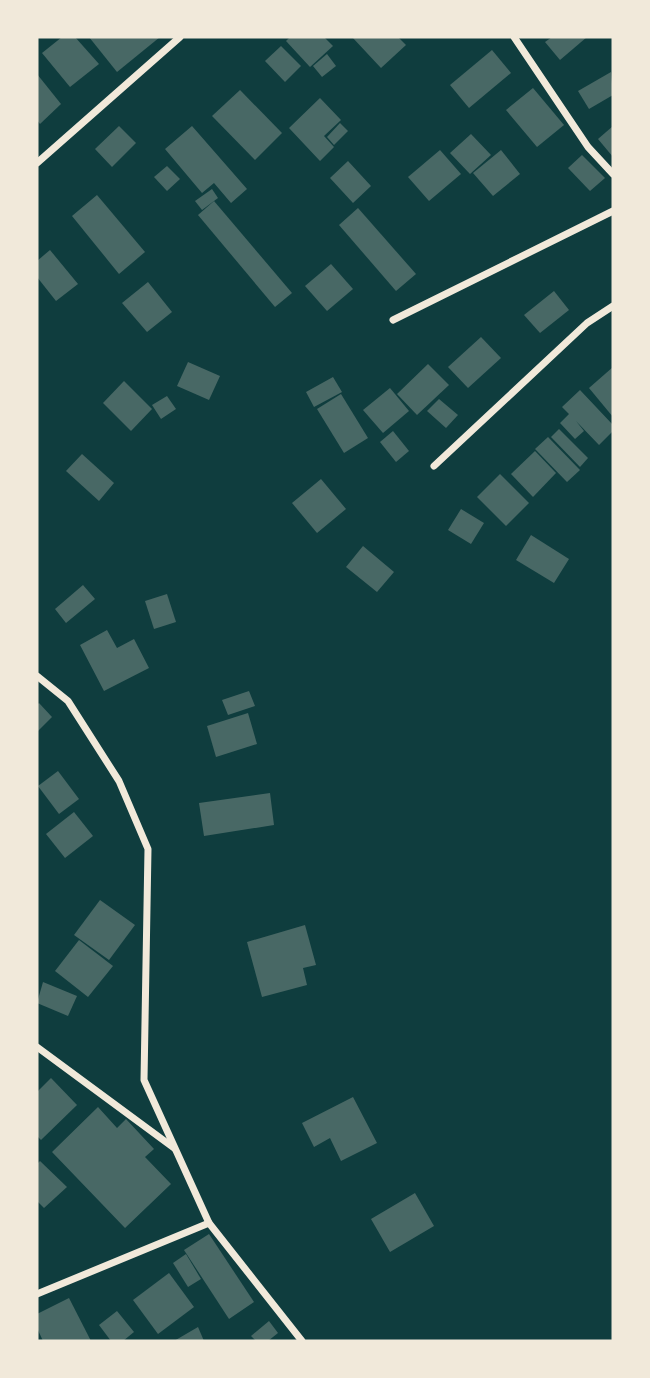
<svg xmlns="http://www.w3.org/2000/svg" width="650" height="1378" viewBox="0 0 650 1378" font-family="Quicksand,sans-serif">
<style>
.building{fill:#486865}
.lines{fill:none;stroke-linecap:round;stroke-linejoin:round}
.minor{stroke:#f1e9da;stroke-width:7}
</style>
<rect width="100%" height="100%" fill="#0f3d3e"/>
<g class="building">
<polygon points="62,37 75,37 99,64 70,87 42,53"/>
<polygon points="89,37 160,37 117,72"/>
<polygon points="290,37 324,37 333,46 310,67 286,41"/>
<polygon points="352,37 398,37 406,45 381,68"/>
<polygon points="552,37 587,37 560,60 545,42"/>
<polygon points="281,46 301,66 285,82 265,61"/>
<polygon points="492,50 511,73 469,108 450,85"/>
<polygon points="327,54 336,66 322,77 313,66"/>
<polygon points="611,72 613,95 589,109 578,91"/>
<polygon points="37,74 61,104 40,124 37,120"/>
<polygon points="533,88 564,125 537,147 506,110"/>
<polygon points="240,90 282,133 255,160 212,116"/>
<polygon points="320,98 341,120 324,136 334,147 320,161 289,128"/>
<polygon points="340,123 348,131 334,145 327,137"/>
<polygon points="119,126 136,143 112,167 95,149"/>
<polygon points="192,126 247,189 231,203 214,183 202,193 165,149"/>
<polygon points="613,126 613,157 598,139"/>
<polygon points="471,134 491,155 470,174 450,153"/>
<polygon points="440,150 461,174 429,201 408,177"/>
<polygon points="501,150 520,174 493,196 473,173"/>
<polygon points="582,155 605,178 590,191 568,168"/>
<polygon points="348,161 371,186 353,203 330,178"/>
<polygon points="167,166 180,179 167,191 154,177"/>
<polygon points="212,189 218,198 202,210 195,201"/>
<polygon points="97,195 145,252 119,274 72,216"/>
<polygon points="214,201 292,293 275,307 198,215"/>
<polygon points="358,208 416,274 396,291 339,225"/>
<polygon points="50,250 78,284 56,301 37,277 37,261"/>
<polygon points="331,264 353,289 327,311 305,286"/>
<polygon points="148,282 172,312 147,332 122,303"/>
<polygon points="554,291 569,310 540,333 524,315"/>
<polygon points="481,337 501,358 468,388 448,367"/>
<polygon points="188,362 220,376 209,400 177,386"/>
<polygon points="428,364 449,385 417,415 397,394"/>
<polygon points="613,367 613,417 589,388"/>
<polygon points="333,377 342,392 314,407 306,392"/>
<polygon points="124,381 152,409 131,431 103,403"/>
<polygon points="390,388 409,411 383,433 363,410"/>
<polygon points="580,390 613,425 613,431 599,445 576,421 584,431 575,439 560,423 569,414 562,407"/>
<polygon points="341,394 368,438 344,453 317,409"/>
<polygon points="167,396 176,409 161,419 152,405"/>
<polygon points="439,399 458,415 446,428 427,411"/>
<polygon points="559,429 588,458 580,467 551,437"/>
<polygon points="393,431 409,451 396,462 380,442"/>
<polygon points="548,437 580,470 567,482 535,449"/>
<polygon points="535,451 556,473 533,497 511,474"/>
<polygon points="82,454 114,483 99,501 66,471"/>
<polygon points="500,474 529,503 506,526 477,497"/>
<polygon points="321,479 346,509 317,533 292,503"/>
<polygon points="461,509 484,523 471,544 448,530"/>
<polygon points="531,535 569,559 554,583 516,560"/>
<polygon points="363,546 394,572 377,592 346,567"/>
<polygon points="83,585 95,599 66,623 55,609"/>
<polygon points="167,594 176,622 154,629 145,601"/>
<polygon points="107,630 117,648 134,639 149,668 104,691 80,645"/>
<polygon points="249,691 255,706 228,715 222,700"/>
<polygon points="39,703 52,717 37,732 37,705"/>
<polygon points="248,713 257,744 216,757 207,726"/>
<polygon points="58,771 79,799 59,814 38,786"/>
<polygon points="270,793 274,825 204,836 199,803"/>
<polygon points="74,812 93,836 65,858 46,834"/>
<polygon points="100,900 135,925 109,960 74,935"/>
<polygon points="305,925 316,965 303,968 307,985 262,997 247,942"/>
<polygon points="79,940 113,966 88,997 55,971"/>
<polygon points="43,982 77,996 68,1016 37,1003"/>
<polygon points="51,1078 77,1105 41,1140 37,1136 37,1092"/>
<polygon points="353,1097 377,1143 341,1161 330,1138 314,1147 302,1123"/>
<polygon points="98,1107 117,1128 126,1119 154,1149 145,1157 171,1184 125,1228 52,1152"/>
<polygon points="40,1161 67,1187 44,1208 37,1201 37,1164"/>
<polygon points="415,1193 434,1226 390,1252 371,1219"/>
<polygon points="209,1234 254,1302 229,1319 184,1250"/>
<polygon points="186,1254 201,1279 188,1287 173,1263"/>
<polygon points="169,1273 194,1307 158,1334 133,1300"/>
<polygon points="69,1298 91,1341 43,1341 37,1328 37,1314"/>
<polygon points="117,1311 134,1332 123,1341 111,1341 99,1325"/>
<polygon points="269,1321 278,1333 268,1341 256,1341 251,1336"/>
<polygon points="198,1327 204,1341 174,1341"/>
</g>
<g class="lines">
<g class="minor">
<polyline points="514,37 588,147 613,174"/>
<polyline points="37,163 180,37"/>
<polyline points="393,320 613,211"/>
<polyline points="434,466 587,323 613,306"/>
<polyline points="37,676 68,701 119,781 148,849 144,1080 209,1223 302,1341"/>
<polyline points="37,1047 174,1148"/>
<polyline points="37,1294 209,1223"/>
</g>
</g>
<rect width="650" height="1378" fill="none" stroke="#f1e9da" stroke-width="77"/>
</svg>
